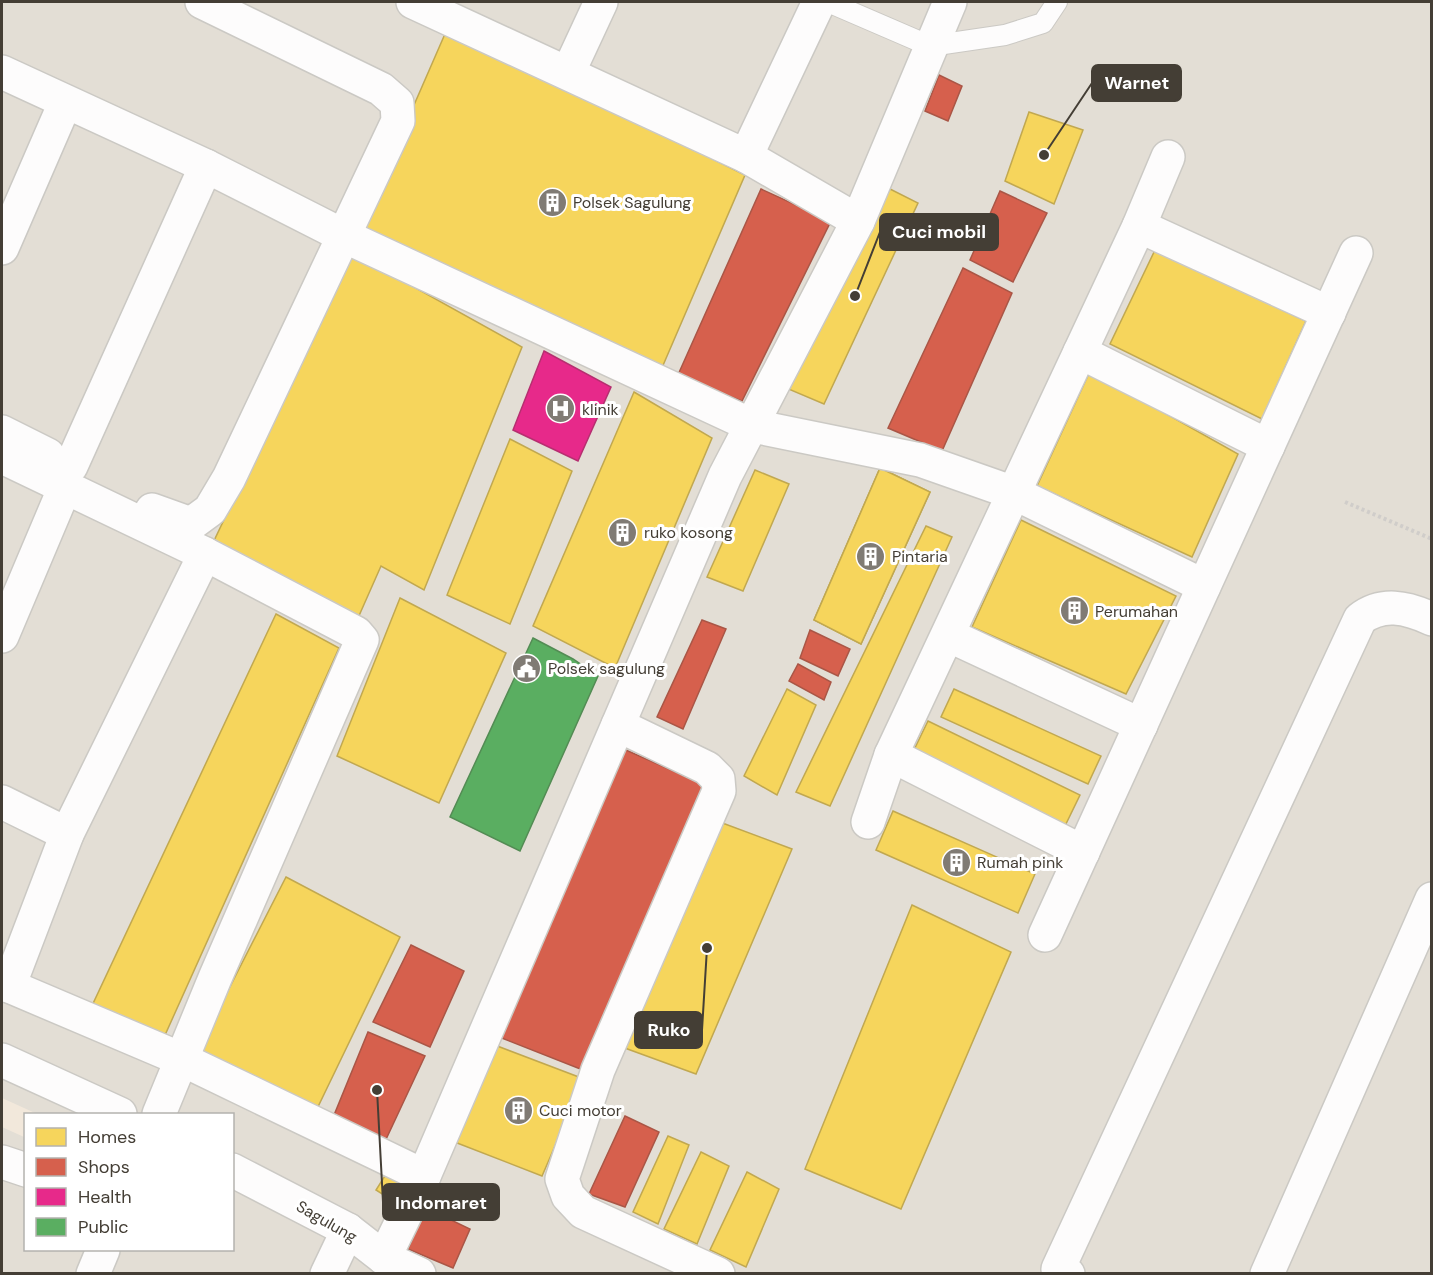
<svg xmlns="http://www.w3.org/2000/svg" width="1433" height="1275" viewBox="0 0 1433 1275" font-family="'DM Sans',sans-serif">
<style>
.residential{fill:#e3ded5;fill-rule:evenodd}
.commercial{fill:#f2e8db}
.homes{fill:#f6d55c;stroke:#c1a850;stroke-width:1.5}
.shops{fill:#d6604d;stroke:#aa5646;stroke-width:1.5}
.health{fill:#e7298a;stroke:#b62f70;stroke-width:1.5}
.public{fill:#5aae61;stroke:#538c54;stroke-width:1.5}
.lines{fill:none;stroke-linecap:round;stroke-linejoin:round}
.service-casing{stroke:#cbc9c4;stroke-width:22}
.minor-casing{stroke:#cbc9c4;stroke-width:36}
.tertiary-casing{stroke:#cbc9c4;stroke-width:36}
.path{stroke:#d0cdca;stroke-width:4;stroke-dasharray:3 3;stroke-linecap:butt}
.service{stroke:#fdfcfc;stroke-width:20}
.minor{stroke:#fdfcfc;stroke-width:33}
.tertiary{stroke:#fdfcfc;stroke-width:33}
.labels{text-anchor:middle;stroke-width:6;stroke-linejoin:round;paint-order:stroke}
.poi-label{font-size:16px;fill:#443e35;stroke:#fff;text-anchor:start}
.street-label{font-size:16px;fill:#443e35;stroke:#fff}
.leader{fill:none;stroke:#443e35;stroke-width:2}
.callout-dot{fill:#443e35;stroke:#fff;stroke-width:2}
.callout{fill:#443e35;stroke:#443e35;stroke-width:2}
.callout-label{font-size:18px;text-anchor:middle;font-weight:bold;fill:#fff}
</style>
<rect width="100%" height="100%" fill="#efede8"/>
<path class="residential" d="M 2,2 L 1431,2 L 1431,1273 L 2,1274 ZM 26,1114 L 232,1114 L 232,1250 L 26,1250 Z"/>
<polygon class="commercial" points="2,1098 35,1113 26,1114 24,1137 2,1127"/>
<g class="homes">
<polygon points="448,27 745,175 661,370 360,229"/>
<polygon points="1029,112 1083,130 1054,204 1005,181"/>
<polygon points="890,189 918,203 824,404 786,388"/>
<polygon points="1155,250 1306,321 1262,419 1110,344"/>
<polygon points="351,252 522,347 424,590 381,566 358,618 212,545"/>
<polygon points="1090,371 1238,454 1192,557 1037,486"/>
<polygon points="634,392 712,438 615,668 533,626"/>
<polygon points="510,439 572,471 510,624 447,595"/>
<polygon points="880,468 930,492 861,644 814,620"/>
<polygon points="880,468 930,492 861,644 814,620"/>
<polygon points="755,470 789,484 743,591 707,577"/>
<polygon points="1021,520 1176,596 1126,694 972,627"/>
<polygon points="926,526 952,537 830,806 796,792"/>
<polygon points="400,598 506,653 439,803 337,756"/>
<polygon points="276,614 339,648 161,1044 90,1010"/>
<polygon points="787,689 816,705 777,795 744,776"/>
<polygon points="954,689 1101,756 1088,784 941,717"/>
<polygon points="928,721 1080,795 1063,830 911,756"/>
<polygon points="893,811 1035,874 1018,913 876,850"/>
<polygon points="717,821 792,849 696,1074 622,1047"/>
<polygon points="286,877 400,937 314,1115 193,1059"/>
<polygon points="912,905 1011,952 901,1209 805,1169"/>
<polygon points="492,1044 584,1079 542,1176 452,1141"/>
<polygon points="668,1136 689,1145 658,1224 633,1212"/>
<polygon points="701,1152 729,1166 697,1244 664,1229"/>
<polygon points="388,1171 402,1177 390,1199 376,1190"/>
<polygon points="747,1172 779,1189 746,1267 710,1250"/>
</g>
<g class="shops">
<polygon points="939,75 962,86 948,121 925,111"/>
<polygon points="761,189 831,221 742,401 677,377"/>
<polygon points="1000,191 1047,213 1013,282 970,260"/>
<polygon points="963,268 1012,293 942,451 888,428"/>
<polygon points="702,620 726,629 683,729 657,717"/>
<polygon points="810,630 850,649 838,676 800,658"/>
<polygon points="798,664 831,682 824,700 789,681"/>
<polygon points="619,747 712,788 588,1072 494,1035"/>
<polygon points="411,945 464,971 430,1047 373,1022"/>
<polygon points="368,1032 425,1056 381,1150 330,1125"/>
<polygon points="625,1116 659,1132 625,1207 589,1194"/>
<polygon points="426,1208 470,1229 453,1268 408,1249"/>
</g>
<polygon class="health" points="544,351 611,387 578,461 513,430"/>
<polygon class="public" points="533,638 573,659 598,676 520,851 450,817"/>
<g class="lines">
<defs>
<polyline id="service" points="828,2 930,46 1005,35 1043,23 1057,2"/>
<g id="minor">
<polyline points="413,2 746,156 858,221"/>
<polyline points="2,72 206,166 342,235 753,426 920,460 1014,493 1204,586"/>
<polyline points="568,73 601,2"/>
<polyline points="746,156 819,2"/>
<polyline points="1139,226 1329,313"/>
<polyline points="2,248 65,103"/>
<polyline points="1080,352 1268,446"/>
<polyline points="2,432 48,455"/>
<polyline points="2,457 205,554 356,633 362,640 215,978 159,1114"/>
<polyline points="71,466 206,166"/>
<polyline points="152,510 191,524 210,510 229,478 398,121 397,103 381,89 202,2"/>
<polyline points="948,635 1141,725"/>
<polyline points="2,636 65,487"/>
<polyline points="618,725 707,768 718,779 719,791 598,1070 562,1179 568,1196 583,1212 718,1274"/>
<polyline points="891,755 1083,852"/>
<polyline points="2,802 67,834"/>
<polyline points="868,822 891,755 1139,226 1168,157"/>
<polyline points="1045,935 1356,253"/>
<polyline points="2,983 181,1059 424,1176"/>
<polyline points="9,986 67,834 205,554"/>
<polyline points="2,1162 26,1170"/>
<polyline points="93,1274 103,1250"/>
<polyline points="327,1274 348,1230"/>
<path d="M 1068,1274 L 1058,1269 L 1360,619 C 1382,602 1406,607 1432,619"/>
<polyline points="1267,1274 1432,899"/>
</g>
<g id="tertiary">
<polyline points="2,1060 120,1114"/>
<polyline points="232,1170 348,1230 384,1258 419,1274"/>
<polyline points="384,1258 424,1176 725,476 858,221 950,2"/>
</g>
</defs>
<use href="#service" class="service-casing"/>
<use href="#minor" class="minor-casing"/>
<use href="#tertiary" class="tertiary-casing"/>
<polyline class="path" points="1345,502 1432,539"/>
<use href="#service" class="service"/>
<use href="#minor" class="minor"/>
<use href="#tertiary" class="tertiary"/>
</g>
<defs>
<symbol id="building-disc" viewBox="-11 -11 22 22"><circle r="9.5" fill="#807b74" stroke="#fff"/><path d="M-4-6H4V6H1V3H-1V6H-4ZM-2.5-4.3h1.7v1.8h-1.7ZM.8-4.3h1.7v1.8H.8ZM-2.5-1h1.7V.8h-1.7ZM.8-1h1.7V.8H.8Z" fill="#fff"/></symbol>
<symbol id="hospital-disc" viewBox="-11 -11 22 22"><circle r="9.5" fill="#807b74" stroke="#fff"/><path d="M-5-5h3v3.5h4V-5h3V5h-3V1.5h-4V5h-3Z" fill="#fff"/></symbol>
<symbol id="civic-disc" viewBox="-11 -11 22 22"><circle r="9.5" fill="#807b74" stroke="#fff"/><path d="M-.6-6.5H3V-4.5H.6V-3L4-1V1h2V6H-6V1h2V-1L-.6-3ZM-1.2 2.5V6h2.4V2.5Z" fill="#fff"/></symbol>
</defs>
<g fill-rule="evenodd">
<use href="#building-disc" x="536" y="186" width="33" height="33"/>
<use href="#hospital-disc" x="544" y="392" width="33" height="33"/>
<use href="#building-disc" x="606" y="516" width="33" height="33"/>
<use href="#building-disc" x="854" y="540" width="33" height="33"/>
<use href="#building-disc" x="1058" y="594" width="33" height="33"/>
<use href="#civic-disc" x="510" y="652" width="33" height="33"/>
<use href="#building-disc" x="940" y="846" width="33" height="33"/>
<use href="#building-disc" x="502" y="1094" width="33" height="33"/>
</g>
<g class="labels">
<g class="poi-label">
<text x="573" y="208">Polsek Sagulung</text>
<text x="582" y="415">klinik</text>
<text x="644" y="538">ruko kosong</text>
<text x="892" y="562">Pintaria</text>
<text x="1095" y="617">Perumahan</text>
<text x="548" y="674">Polsek sagulung</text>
<text x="977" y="868">Rumah pink</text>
<text x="539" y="1116">Cuci motor</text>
</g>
<g class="street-label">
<text transform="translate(327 1221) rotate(30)" y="6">Sagulung</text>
</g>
</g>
<path class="leader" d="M1044 155L1092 83M855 296L880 232M707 948L702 1030M377 1090L383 1202"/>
<g class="callout-dot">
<circle cx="1044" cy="155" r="6"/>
<circle cx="855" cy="296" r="6"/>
<circle cx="707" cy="948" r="6"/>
<circle cx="377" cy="1090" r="6"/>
</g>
<g class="callout">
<rect x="1092" y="65" width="89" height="36" rx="6"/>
<rect x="880" y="214" width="118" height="36" rx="6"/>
<rect x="635" y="1012" width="67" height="36" rx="6"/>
<rect x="383" y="1184" width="116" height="36" rx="6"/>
</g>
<g class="callout-label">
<text x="1137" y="89">Warnet</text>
<text x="939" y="238">Cuci mobil</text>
<text x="669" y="1036">Ruko</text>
<text x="441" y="1209">Indomaret</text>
</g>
<rect width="1433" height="1275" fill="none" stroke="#443e35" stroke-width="6"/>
<rect x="24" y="1113" width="210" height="138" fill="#ffffff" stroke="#b4b2ae" stroke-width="1.5"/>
<rect x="36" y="1128" width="30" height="18" fill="#f6d55c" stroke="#b4b2ae" stroke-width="1.5"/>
<text x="78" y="1143" font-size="18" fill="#443e35">Homes</text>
<rect x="36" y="1158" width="30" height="18" fill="#d6604d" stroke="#b4b2ae" stroke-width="1.5"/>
<text x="78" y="1173" font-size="18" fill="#443e35">Shops</text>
<rect x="36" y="1188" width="30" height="18" fill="#e7298a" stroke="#b4b2ae" stroke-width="1.5"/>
<text x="78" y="1203" font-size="18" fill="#443e35">Health</text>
<rect x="36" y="1218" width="30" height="18" fill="#5aae61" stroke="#b4b2ae" stroke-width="1.5"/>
<text x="78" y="1233" font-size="18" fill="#443e35">Public</text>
</svg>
